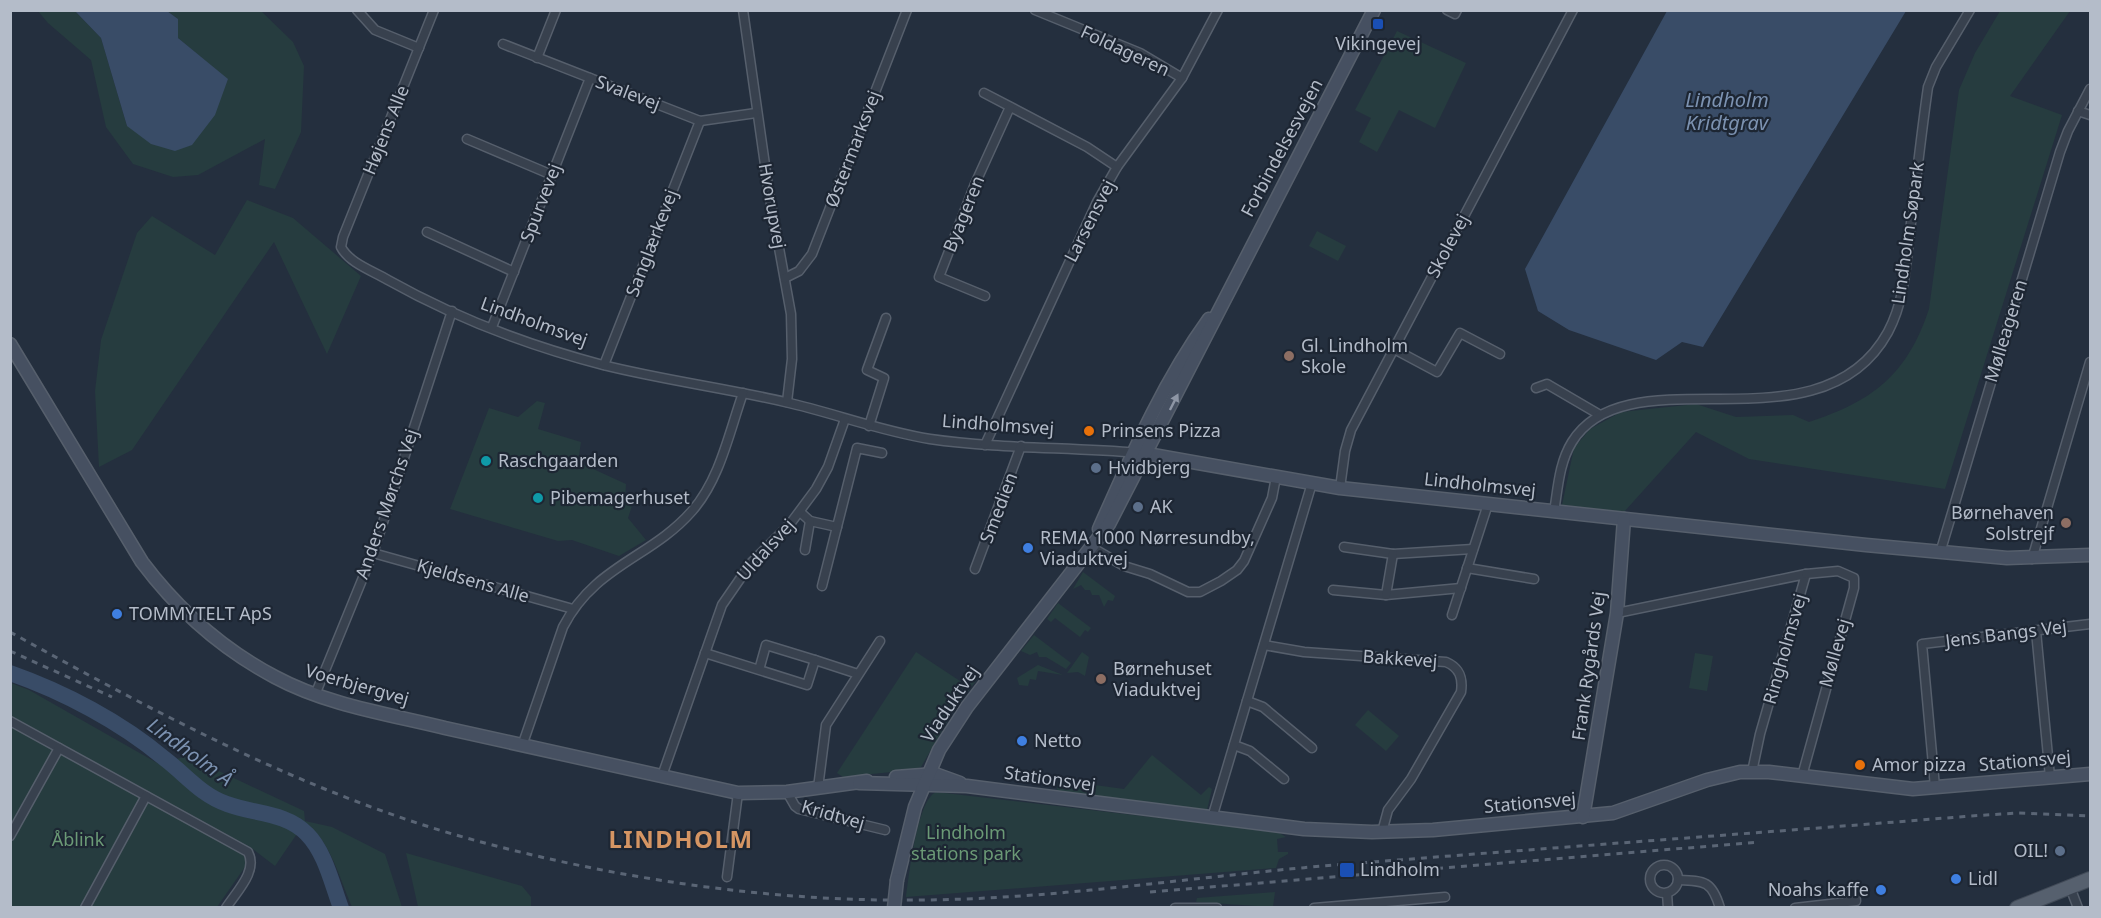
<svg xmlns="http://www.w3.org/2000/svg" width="2101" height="918" viewBox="0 0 2101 918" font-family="'Noto Sans',sans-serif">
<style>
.green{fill:#263c3f}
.water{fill:#394c67}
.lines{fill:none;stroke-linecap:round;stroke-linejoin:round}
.river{stroke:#394c67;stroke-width:16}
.street-casing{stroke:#565f6c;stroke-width:11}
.secondary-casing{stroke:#565f6c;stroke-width:15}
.primary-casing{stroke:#414a57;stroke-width:16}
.street{stroke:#38414e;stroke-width:8}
.secondary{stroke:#465061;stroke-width:12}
.primary{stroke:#56606e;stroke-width:14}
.rail{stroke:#5a6575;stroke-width:3;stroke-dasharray:6 6;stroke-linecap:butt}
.secondary-bridge-casing{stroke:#565f6c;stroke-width:15;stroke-linecap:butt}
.secondary-bridge{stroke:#465061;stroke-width:12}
.oneway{fill:#8e96a5}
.transit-dot{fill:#1a4fb4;stroke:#1d2633;stroke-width:2}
.education-dot{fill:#8d6e63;stroke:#1d2633;stroke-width:2}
.food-dot{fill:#e8710a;stroke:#1d2633;stroke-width:2}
.culture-dot{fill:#0f9aa8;stroke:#1d2633;stroke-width:2}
.service-dot{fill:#5c6f8a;stroke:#1d2633;stroke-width:2}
.shop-dot{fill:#3f7fe0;stroke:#1d2633;stroke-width:2}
.labels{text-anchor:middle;stroke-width:4.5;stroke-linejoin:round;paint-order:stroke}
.poi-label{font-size:18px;fill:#b4bcc9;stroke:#1d2633;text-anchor:start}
.street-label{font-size:18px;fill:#b4bcc9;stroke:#1d2633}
.park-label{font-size:18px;fill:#6b9a76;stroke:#1d2633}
.water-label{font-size:20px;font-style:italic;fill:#7c92b1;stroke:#1d2633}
.district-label{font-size:24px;font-weight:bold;letter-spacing:1.5px;fill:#d59563;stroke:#1d2633}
</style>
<rect width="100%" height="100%" fill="#242f3e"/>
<g class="green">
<polygon points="38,11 75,11 101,38 127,126 228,80 178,38 178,19 167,11 261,11 293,42 304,66 301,132 275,189 259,185 265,139 198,175 173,177 133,164 106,127 91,60 48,23"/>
<path d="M 2000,11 L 2070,11 L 2010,96 L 2062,115 L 1945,489 L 1749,459 L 1696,432 L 1624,512 L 1562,505 L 1574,448 L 1590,429 L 1621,412 L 1696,404 L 1736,417 L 1793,415 L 1809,422 C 1873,401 1907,375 1929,309 L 1959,90 L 1975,53 Z"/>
<polygon points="1397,31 1466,63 1435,128 1399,110 1377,152 1359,142 1371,118 1355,110"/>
<polygon points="247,200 293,218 361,276 327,354 274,242 132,450 99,467 95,391 101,340 137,233 152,216 215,255"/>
<polygon points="1317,231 1346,246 1338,261 1309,246"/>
<polygon points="537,401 545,403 538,429 581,442 578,462 626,484 625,499 633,503 628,518 646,540 619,556 572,540 558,541 450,509 489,408 518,417"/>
<polygon points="1083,572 1115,596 1113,601 1108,600 1104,607 1099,595 1092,595 1090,590 1085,590 1081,585 1073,589"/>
<polygon points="1058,603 1091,628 1088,632 1085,630 1080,637 1055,618 1051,622 1047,619"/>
<polygon points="1034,635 1071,663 1066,669 1046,657 1039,657 1037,652 1030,655 1021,651"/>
<polygon points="916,652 966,685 975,673 979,677 954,710 921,767 911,770 843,777 837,773"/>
<polygon points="1082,652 1089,657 1085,676 1078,672 1067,673"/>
<polygon points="1695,653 1713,656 1707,691 1689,688"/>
<polygon points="1038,665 1063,675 1038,671 1036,680 1030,679 1028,686 1019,685 1017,678"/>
<path d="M 11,683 L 29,690 L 159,764 L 187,756 L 304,811 L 305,821 L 332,827 L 385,854 L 402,907 L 352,907 C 339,877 331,842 305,822 L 275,866 L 250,847 L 11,716 Z"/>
<polygon points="1368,710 1399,736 1386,751 1355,725"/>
<polygon points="10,726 247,856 247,864 217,907 11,907"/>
<polygon points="1152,755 1201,795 1209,787 1212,789 1207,810 1057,791 1058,780 1124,789"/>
<path d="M 936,792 L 1278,832 L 1286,837 L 1277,839 L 1278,852 L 1288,852 L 1288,854 L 1279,859 L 1276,868 L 906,897 C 909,876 917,800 936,792 Z"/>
<polygon points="406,853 522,886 531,897 531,907 418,907"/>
<polygon points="1275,892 1273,907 1196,902 1197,898"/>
</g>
<g class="water">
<polygon points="75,11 167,11 178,19 178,38 228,79 215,115 192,145 175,151 151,144 127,126 101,38"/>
<polygon points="1667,11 1906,11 1703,347 1682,342 1656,360 1569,330 1538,311 1525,269"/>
</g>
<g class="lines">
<path class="river" d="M 10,673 C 64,692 121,722 165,759 C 186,775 201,795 227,804 C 253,814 286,812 307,834 C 325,852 332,884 341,908"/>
<defs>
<g id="street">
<polyline points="357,10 375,30 419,48"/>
<path d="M 434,10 L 343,237 L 341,247 C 349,263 373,271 388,280 C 454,317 530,346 603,365 C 663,380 725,388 785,402 C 834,413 880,431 930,439 C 999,449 1069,447 1138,453"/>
<polyline points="743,10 769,193 791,314 792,359 787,402"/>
<polyline points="1035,10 1140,53 1182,78"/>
<polyline points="1447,10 1455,14 1457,10"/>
<polyline points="503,44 700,121 756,113"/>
<polyline points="537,58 556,10"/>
<polyline points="984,93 1087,147 1117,167"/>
<polyline points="2078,111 2090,115"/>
<polyline points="467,139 552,175"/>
<polyline points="427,232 514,272"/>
<polyline points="785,278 799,271 812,254 907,10"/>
<polyline points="985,296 939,277 975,184 1010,107"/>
<polyline points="492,327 590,78"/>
<polyline points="1394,349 1437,372 1460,333 1500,354"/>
<polyline points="604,365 700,121"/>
<polyline points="1536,388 1547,384 1600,415"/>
<polyline points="869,426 884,378 867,370 886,318"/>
<polyline points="985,445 1097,202 1117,167 1182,78 1218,10"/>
<polyline points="1340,488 1345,451 1351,430 1573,10"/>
<polyline points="800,512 810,521 837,527"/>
<path d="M 1554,512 C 1558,488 1559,463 1572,442 C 1629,350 1820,456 1888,332 C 1905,300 1906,265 1910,231 C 1916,183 1921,135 1928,87 L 1936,67 L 1970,10"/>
<polyline points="1091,547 1124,566 1150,574 1188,592 1200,592 1221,581 1237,570 1244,561 1272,498 1276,477"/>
<polyline points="1344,547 1393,554 1473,549"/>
<polyline points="805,550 810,521"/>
<polyline points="373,553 573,609"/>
<polyline points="1940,553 2060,152 2068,131 2090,89"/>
<polyline points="2032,559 2090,362"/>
<polyline points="1467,568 1534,579"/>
<polyline points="975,569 1021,446"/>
<polyline points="822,586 857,448 882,453"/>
<polyline points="1333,590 1386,595 1461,588"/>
<polyline points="1386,595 1393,554"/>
<polyline points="1617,613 1806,574 1760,734 1752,772"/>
<polyline points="1452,615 1488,504"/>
<polyline points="2036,631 2050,777"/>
<path d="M 1264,645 L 1304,652 L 1446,662 C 1460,668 1463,678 1461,692 L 1411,779 L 1388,810 L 1382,832"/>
<polyline points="705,653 807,685 815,660 766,645 759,670"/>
<polyline points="815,660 858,674"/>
<polyline points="315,695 373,553 452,311"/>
<polyline points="1247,701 1263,707 1312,748"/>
<path d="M 10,721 L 248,852 C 258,871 237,891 226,908"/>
<polyline points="1234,745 1250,751 1284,779"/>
<path d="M 522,746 L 563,627 C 595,565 651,558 692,511 C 720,479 729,433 743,393"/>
<polyline points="662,776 722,605 751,563 790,524 816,489 828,467 845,419"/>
<polyline points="1802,776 1854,588 1854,578 1838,571 1806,574"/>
<polyline points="1935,787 1922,644 2090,624"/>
<polyline points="818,788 826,725 880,641"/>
<polyline points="787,792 795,806 799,809 885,830"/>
<polyline points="1212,818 1312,483"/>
<polyline points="10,836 59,748"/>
<circle cx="1664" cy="879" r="14"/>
<polyline points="727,877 738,793"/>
<path d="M 1678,880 C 1705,881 1712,881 1720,908"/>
<polyline points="2070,887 2078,908"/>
<polyline points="1667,893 1668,908"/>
<polyline points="85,908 146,796"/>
<polyline points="1175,908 1217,908"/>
<polyline points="1314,908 1445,897"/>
<polyline points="1795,908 1856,901 1855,893"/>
</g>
<g id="secondary">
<path d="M 10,344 L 142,562 C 178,610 222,649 275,677 C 327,705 388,714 445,728 C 542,750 640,771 738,793 L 787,792 L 867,781"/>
<polyline points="1147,454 1340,488 1866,545 2007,558 2090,555"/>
<path d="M 1099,529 C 1131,457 1162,384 1209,319"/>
<polyline points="896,777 935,774 960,783"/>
<polyline points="859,783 967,786 1304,829 1372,832 1433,830 1613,813 1707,780 1740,772 1769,772 1913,789 2090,774"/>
<polyline points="1583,817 1617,613 1624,519"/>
<polyline points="897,880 915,807 939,750 967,707 1109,524 1374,10"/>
</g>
<polyline id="primary" points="2017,908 2090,879"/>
</defs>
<use href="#street" class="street-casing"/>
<use href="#secondary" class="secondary-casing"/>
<use href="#primary" class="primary-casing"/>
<use href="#street" class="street"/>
<use href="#secondary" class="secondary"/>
<use href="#primary" class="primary"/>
<g class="rail">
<path d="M 10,632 C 162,716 313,797 481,842 C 623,880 774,902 921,900 C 1060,899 1197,876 1335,865 C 1547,848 1759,833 1971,816 L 2017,813 L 2090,816"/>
<polyline points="10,651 112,697"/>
<polyline points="1150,892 1760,842"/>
</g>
<defs>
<polyline id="secondary-bridge" points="894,908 897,880"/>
</defs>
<use href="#secondary-bridge" class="secondary-bridge-casing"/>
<use href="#secondary-bridge" class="secondary-bridge"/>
</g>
<defs><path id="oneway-solid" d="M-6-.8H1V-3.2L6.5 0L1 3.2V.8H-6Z" transform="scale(1.5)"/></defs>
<use class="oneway" href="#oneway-solid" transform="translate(1174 402) rotate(-63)"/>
<g class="transit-dot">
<rect x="1372" y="18" width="12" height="12" rx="3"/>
<rect x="1339" y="862" width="16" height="16" rx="3"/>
</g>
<g class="education-dot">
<circle cx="1289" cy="356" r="6"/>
<circle cx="2066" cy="523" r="6"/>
<circle cx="1101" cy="679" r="6"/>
</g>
<g class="food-dot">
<circle cx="1089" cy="431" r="6"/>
<circle cx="1860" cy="765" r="6"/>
</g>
<g class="culture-dot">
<circle cx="486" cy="461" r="6"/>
<circle cx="538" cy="498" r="6"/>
</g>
<g class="service-dot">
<circle cx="1096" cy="468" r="6"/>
<circle cx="1138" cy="507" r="6"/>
<circle cx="2060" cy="851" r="6"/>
</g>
<g class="shop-dot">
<circle cx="1028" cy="548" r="6"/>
<circle cx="117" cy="614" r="6"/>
<circle cx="1022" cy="741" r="6"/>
<circle cx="1956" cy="879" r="6"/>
<circle cx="1881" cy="890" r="6"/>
</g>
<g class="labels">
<g class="poi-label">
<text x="1378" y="50" text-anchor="middle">Vikingevej</text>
<text x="1301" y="352">Gl. Lindholm<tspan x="1301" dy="21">Skole</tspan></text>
<text x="1101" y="437">Prinsens Pizza</text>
<text x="498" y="467">Raschgaarden</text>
<text x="1108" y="474">Hvidbjerg</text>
<text x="550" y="504">Pibemagerhuset</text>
<text x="1150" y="513">AK</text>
<text x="2054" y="519" text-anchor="end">Børnehaven<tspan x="2054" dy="21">Solstrejf</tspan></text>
<text x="1040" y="544">REMA 1000 Nørresundby,<tspan x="1040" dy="21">Viaduktvej</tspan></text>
<text x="129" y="620">TOMMYTELT ApS</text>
<text x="1113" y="675">Børnehuset<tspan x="1113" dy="21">Viaduktvej</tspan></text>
<text x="1034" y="747">Netto</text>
<text x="1872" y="771">Amor pizza</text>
<text x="2048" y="857" text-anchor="end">OIL!</text>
<text x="1360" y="876">Lindholm</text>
<text x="1968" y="885">Lidl</text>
<text x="1869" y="896" text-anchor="end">Noahs kaffe</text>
</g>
<g class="street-label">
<text transform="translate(1125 51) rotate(25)" y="6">Foldageren</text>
<text transform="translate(628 93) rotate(21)" y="6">Svalevej</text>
<text transform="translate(386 130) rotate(-68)" y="6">Højens Alle</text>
<text transform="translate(1282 148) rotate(-62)" y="6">Forbindelsesvejen</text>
<text transform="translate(853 149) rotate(-69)" y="6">Østermarksvej</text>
<text transform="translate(541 203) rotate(-69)" y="6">Spurvevej</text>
<text transform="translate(772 206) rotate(80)" y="6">Hvorupvej</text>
<text transform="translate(964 214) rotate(-68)" y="6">Byageren</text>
<text transform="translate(1090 221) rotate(-63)" y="6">Larsensvej</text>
<text transform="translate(1908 233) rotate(-82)" y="6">Lindholm Søpark</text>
<text transform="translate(652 243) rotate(-69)" y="6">Sanglærkevej</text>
<text transform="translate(1448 246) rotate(-62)" y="6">Skolevej</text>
<text transform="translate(534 322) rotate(20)" y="6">Lindholmsvej</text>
<text transform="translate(2006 331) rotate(-73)" y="6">Mølleageren</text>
<text transform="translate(998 425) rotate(4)" y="6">Lindholmsvej</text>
<text transform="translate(1480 485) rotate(6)" y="6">Lindholmsvej</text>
<text transform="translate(387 504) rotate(-71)" y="6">Anders Mørchs Vej</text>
<text transform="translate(999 508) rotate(-69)" y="6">Smedien</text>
<text transform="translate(766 550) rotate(-48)" y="6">Uldalsvej</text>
<text transform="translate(473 581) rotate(16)" y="6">Kjeldsens Alle</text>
<text transform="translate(2006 634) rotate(-7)" y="6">Jens Bangs Vej</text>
<text transform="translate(1785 649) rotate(-74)" y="6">Ringholmsvej</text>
<text transform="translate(1835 653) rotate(-74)" y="6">Møllevej</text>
<text transform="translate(1400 659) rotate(4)" y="6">Bakkevej</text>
<text transform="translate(1589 666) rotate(-82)" y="6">Frank Rygårds Vej</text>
<text transform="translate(357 685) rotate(16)" y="6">Voerbjergvej</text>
<text transform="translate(950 704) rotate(-56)" y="6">Viaduktvej</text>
<text transform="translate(2025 761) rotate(-5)" y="6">Stationsvej</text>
<text transform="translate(1050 779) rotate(8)" y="6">Stationsvej</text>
<text transform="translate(1530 803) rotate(-5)" y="6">Stationsvej</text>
<text transform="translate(833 815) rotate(16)" y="6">Kridtvej</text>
</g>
<g class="park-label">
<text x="966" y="839">Lindholm<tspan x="966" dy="21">stations park</tspan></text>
<text x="78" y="846">Åblink</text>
</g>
<g class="water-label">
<text x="1727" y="107">Lindholm<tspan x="1727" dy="23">Kridtgrav</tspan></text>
<text transform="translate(190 752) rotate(36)" y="7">Lindholm Å</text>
</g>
<g class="district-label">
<text x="681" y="848">LINDHOLM</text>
</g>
</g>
<rect width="2101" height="918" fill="none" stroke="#b4bcc9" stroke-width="24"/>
</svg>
